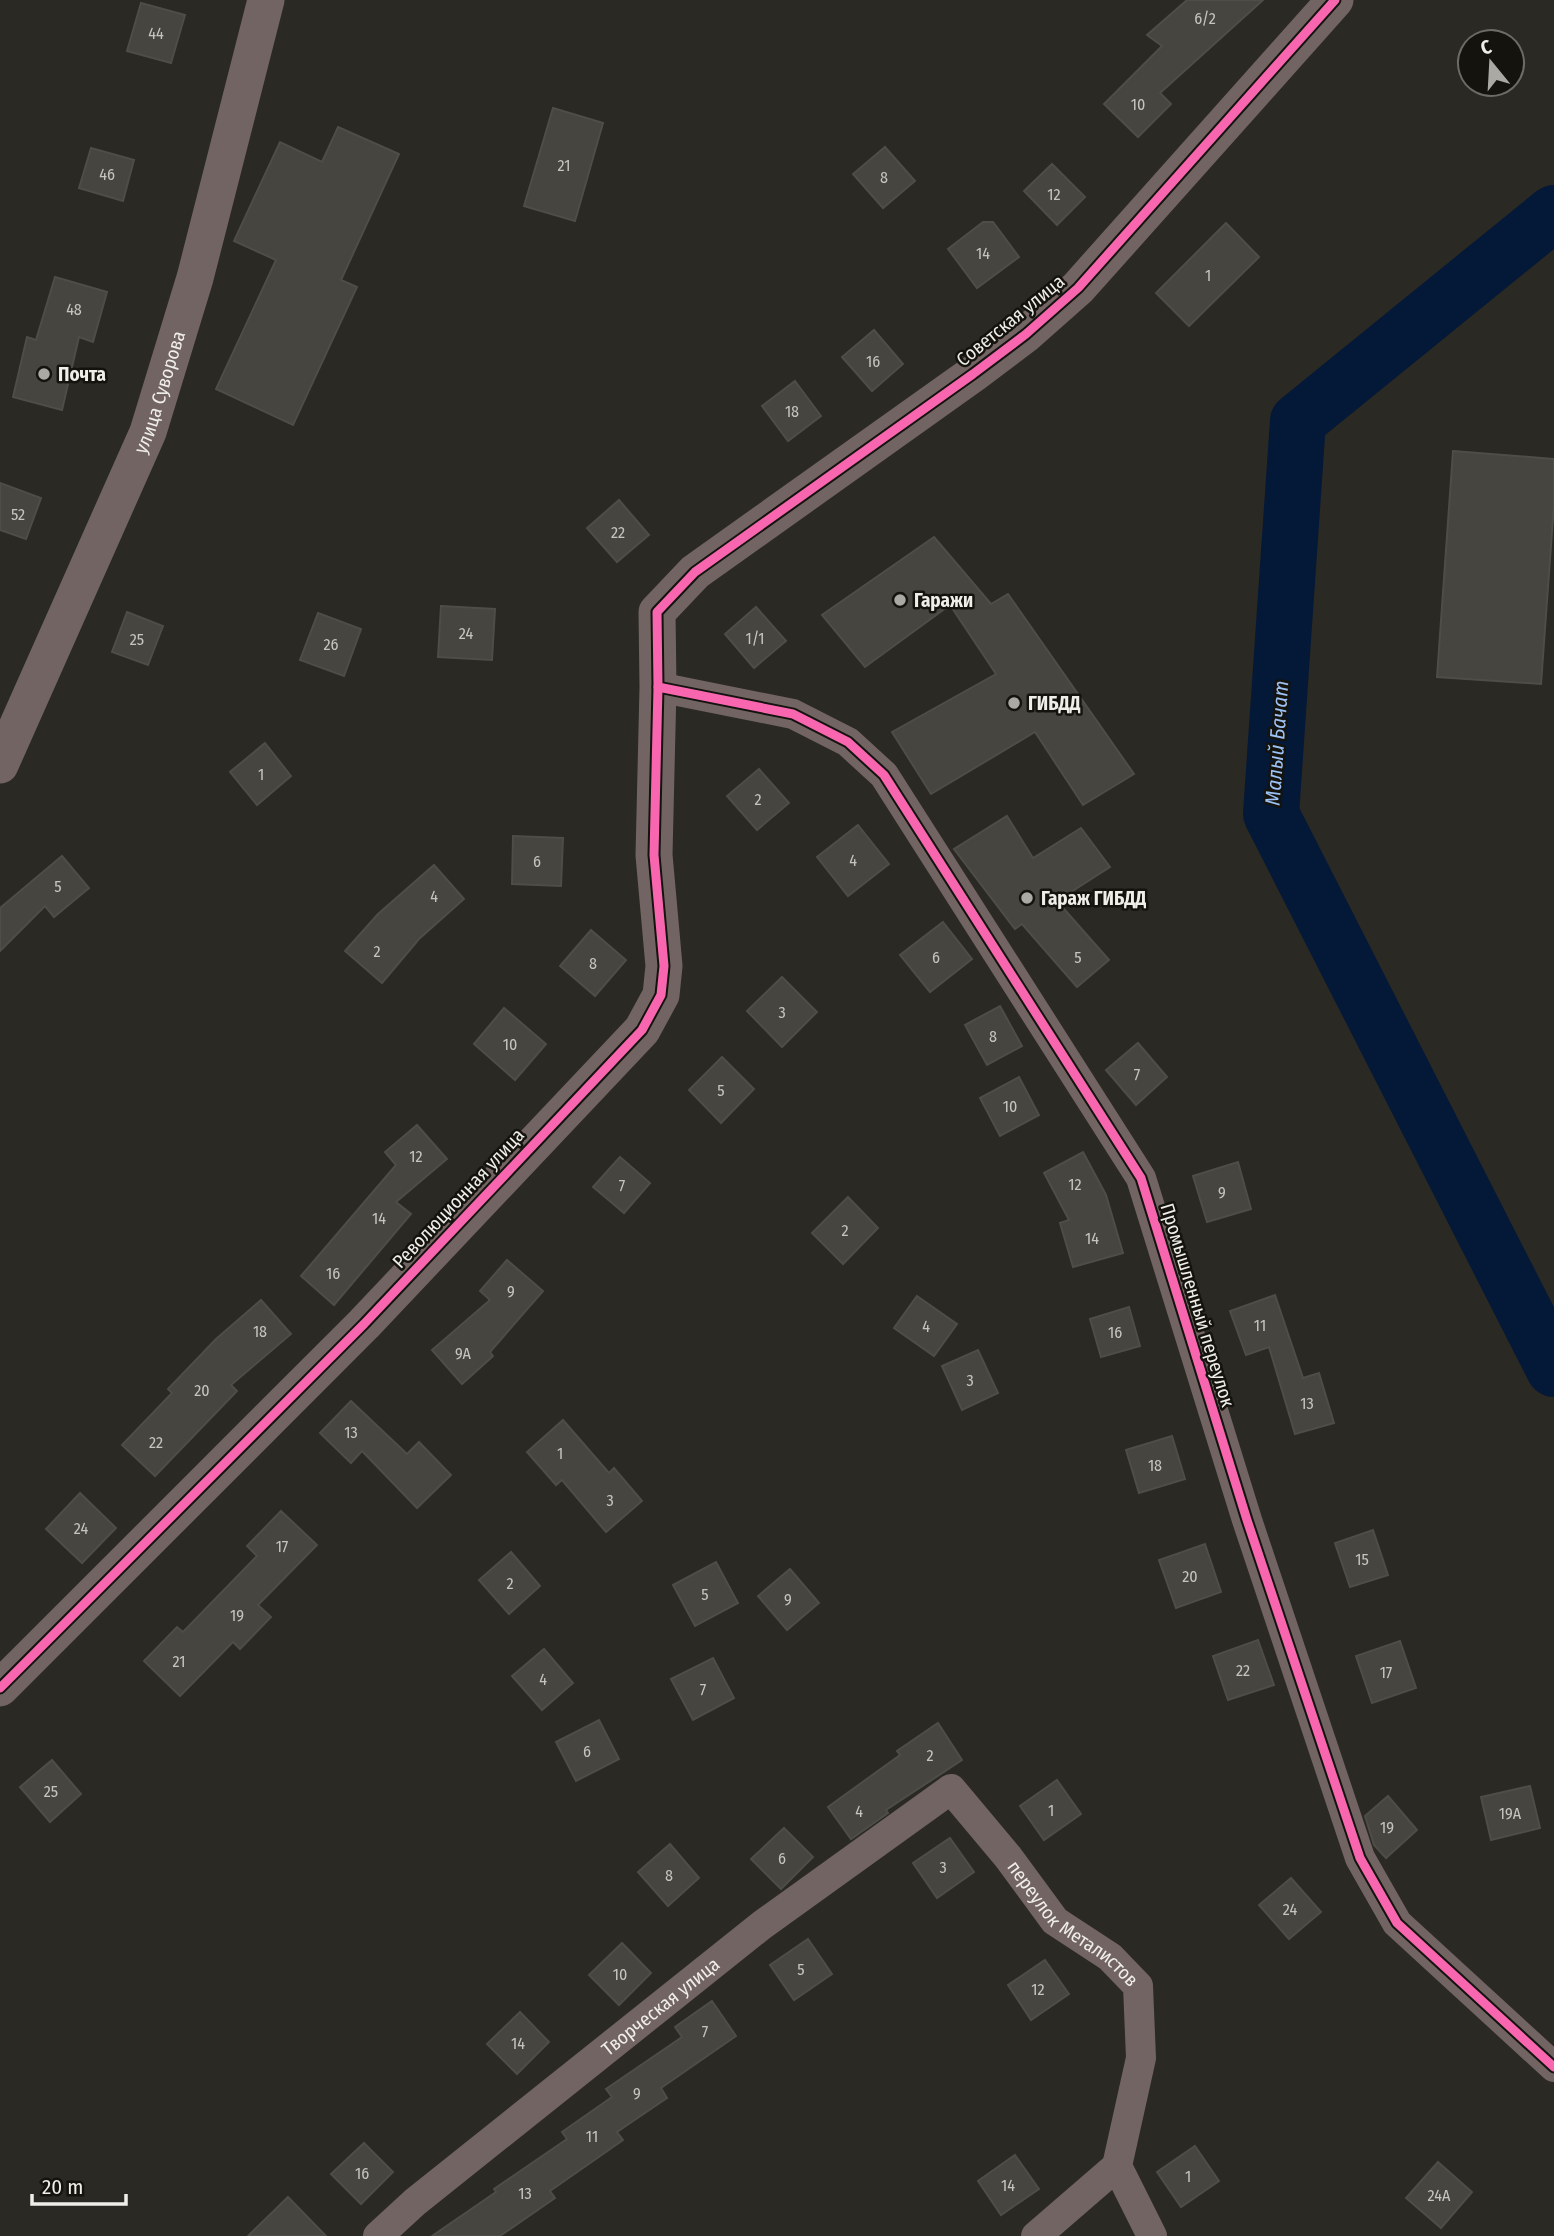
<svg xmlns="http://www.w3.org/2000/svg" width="1554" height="2236" viewBox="0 0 1554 2236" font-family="'Fira Sans Condensed',sans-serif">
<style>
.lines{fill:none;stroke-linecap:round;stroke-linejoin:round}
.river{stroke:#041837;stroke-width:56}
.building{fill:#464540;stroke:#4e4d48;stroke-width:2}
.minor{stroke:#726462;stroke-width:30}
.tertiary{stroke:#726462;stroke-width:37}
.cycleway-casing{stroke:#14130e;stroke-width:13}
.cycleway{stroke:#f766af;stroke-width:9}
.poi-dot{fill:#aba9a3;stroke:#14130e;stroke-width:2.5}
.labels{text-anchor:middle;stroke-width:5;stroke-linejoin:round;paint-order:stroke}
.number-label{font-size:16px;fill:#c6c4be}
.street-label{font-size:19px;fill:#f0eee8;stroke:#14130e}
.poi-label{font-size:19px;font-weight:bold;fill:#f0eee8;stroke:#14130e;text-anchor:start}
.water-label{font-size:21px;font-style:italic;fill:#9cc1f5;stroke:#14130e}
</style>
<rect width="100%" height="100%" fill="#2a2923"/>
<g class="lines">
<polyline class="river" points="1554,213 1298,421 1271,814 1554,1369"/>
</g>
<g class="building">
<polygon points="1187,0 1263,0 1160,93 1171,104 1138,137 1104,104 1162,46 1147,35"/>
<polygon points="141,3 185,15 171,63 127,51"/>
<polygon points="553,108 603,123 575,221 524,206"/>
<polygon points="338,127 399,154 341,280 357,287 293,425 216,389 276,260 234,241 280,142 322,162"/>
<polygon points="885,147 915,181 883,208 853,174"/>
<polygon points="91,148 134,160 123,201 79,188"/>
<polygon points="1052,164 1085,197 1057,225 1024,191"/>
<polygon points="983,222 993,222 1019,257 977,288 948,249"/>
<polygon points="1226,223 1259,257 1189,326 1156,293"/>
<polygon points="55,277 107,292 93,342 79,337 62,410 13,397 27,337 36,340"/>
<polygon points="874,330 903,364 872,391 842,357"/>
<polygon points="795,381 821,416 788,441 762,406"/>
<polygon points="1453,451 1554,459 1554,504 1541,684 1437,677"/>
<polygon points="0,483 41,498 26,539 0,530"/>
<polygon points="619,500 649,535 617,562 587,528"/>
<polygon points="934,537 991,604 1008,594 1134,774 1083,805 1035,732 931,794 892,732 996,674 950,605 865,667 822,615"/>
<polygon points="441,606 495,609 492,660 438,657"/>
<polygon points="756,607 786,641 754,668 725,634"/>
<polygon points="127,612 163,626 148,665 112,652"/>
<polygon points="318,613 361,629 344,676 300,660"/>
<polygon points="265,743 291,776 257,805 230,772"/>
<polygon points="759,769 789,803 757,830 727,796"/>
<polygon points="1007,816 1033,858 1081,828 1110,867 1057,901 1109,960 1077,987 1022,924 1015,929 954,849"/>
<polygon points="858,825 889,864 848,896 817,857"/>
<polygon points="513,836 563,838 561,886 512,884"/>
<polygon points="62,856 89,888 54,917 45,906 0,951 0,908"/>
<polygon points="434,865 464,899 419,939 382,983 345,951 378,914"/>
<polygon points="943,922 972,959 930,992 900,955"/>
<polygon points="591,930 626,960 595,996 560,966"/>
<polygon points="782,977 817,1012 782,1047 747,1011"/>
<polygon points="1000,1006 1022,1046 987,1065 965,1025"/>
<polygon points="504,1008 546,1044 515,1080 474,1044"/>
<polygon points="1138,1043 1167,1077 1136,1105 1106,1070"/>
<polygon points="722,1057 754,1089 721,1123 689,1090"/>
<polygon points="1019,1077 1039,1115 1000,1136 980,1098"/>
<polygon points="417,1125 447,1159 396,1202 411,1214 334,1305 301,1276 396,1165 385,1152"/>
<polygon points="1083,1152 1106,1195 1123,1253 1073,1267 1060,1223 1069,1220 1044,1173"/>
<polygon points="620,1157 650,1183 624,1213 593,1187"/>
<polygon points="1238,1162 1251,1209 1207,1222 1193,1176"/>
<polygon points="848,1197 878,1228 843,1264 812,1233"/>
<polygon points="507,1260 543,1291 490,1352 493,1356 462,1384 432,1350 490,1300 480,1291"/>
<polygon points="1275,1295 1303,1378 1319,1373 1334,1423 1295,1434 1269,1347 1246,1355 1230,1311"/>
<polygon points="917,1296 957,1324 934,1356 894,1328"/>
<polygon points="261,1300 291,1334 231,1385 237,1391 155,1476 122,1445 172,1393 168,1389 216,1339"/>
<polygon points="1129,1307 1140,1346 1101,1357 1090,1319"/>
<polygon points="978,1350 998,1393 962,1410 942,1366"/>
<polygon points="351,1401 407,1454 419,1442 451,1475 417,1508 362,1451 351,1463 320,1433"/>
<polygon points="563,1420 609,1473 614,1468 642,1501 606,1532 562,1480 556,1485 527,1452"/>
<polygon points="1172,1436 1185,1479 1139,1493 1126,1450"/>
<polygon points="80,1493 116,1528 82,1563 46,1529"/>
<polygon points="281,1511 317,1545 258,1605 271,1617 240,1649 233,1642 180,1696 144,1661 177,1627 183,1632 257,1556 247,1546"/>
<polygon points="1373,1530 1388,1575 1350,1587 1335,1543"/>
<polygon points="1205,1544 1221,1592 1176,1608 1159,1560"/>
<polygon points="511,1552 540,1586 509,1614 479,1580"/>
<polygon points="716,1562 738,1603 695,1626 673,1585"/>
<polygon points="790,1569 819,1603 787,1630 758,1596"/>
<polygon points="1258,1640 1274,1685 1228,1700 1213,1656"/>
<polygon points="1400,1641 1416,1688 1372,1703 1356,1656"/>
<polygon points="544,1649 573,1683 542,1710 512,1676"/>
<polygon points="713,1658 734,1698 693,1720 671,1679"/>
<polygon points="599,1720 619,1759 576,1781 556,1742"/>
<polygon points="938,1723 962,1760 886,1810 888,1813 851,1839 828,1807 900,1755 897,1751"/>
<polygon points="52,1760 81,1794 50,1822 20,1787"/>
<polygon points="1057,1780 1081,1814 1044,1840 1020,1806"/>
<polygon points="1530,1786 1540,1828 1491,1840 1481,1797"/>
<polygon points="1388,1796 1417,1830 1386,1858 1374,1845 1365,1816"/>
<polygon points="784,1828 813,1857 781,1889 751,1859"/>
<polygon points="950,1838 974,1872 937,1898 913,1863"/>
<polygon points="670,1844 699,1878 668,1906 638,1872"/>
<polygon points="1291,1878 1321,1912 1289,1939 1259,1905"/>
<polygon points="808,1939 832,1974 794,2000 770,1965"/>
<polygon points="622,1943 651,1973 619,2005 589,1975"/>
<polygon points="1045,1960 1069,1994 1031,2020 1008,1985"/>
<polygon points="712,2001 736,2036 661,2088 667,2098 617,2132 623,2140 550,2191 555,2198 500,2236 432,2236 496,2192 494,2189 567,2139 562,2132 612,2097 606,2089 682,2037 675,2027"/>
<polygon points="520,2012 549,2042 517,2074 487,2044"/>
<polygon points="364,2143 393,2172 361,2204 331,2174"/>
<polygon points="1195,2146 1219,2181 1181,2207 1157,2172"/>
<polygon points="1015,2155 1039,2189 1001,2215 978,2181"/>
<polygon points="1438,2162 1472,2192 1441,2228 1406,2198"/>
<polygon points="288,2197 326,2236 248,2236"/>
</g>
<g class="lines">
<g class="minor">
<polyline points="658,687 793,714 848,742 884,775 1141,1178 1247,1520 1360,1858 1397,1923 1554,2067"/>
<path id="s1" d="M 378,2236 L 415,2202 L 762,1925 L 951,1789 L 1008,1857 L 1055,1921 L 1110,1957 L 1138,1986 L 1141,2058 L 1117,2166 L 1152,2236"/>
<polyline points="1036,2236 1117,2166"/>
</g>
<g class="tertiary">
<path id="s2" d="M 0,765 L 148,432 L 195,278 L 266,0"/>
<polyline points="0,1688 364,1324 642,1030 661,995 664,966 654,855 658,687 657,612 695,572 973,374 1026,334 1078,288 1335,0"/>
</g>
<defs>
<g id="cycleway">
<polyline points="658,687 793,714 848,742 884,775 1141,1178 1247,1520 1360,1858 1397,1923 1554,2067"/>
<polyline points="0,1688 364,1324 642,1030 661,995 664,966 654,855 658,687 657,612 695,572 973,374 1026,334 1078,288 1335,0"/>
</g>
</defs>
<use href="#cycleway" class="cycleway-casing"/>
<use href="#cycleway" class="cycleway"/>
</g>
<g class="poi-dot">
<circle cx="44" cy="374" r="7"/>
<circle cx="900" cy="600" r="7"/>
<circle cx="1014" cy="703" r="7"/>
<circle cx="1027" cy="898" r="7"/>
</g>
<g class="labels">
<g class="number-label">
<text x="1205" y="24">6/2</text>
<text x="156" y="39">44</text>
<text x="1138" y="110">10</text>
<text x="564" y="171">21</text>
<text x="107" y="180">46</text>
<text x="884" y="183">8</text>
<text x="1054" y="200">12</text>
<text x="983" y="259">14</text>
<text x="1208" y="281">1</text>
<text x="74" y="315">48</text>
<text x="873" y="367">16</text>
<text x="792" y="417">18</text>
<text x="18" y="520">52</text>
<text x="618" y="538">22</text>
<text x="466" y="639">24</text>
<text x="755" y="644">1/1</text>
<text x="137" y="645">25</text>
<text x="331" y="650">26</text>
<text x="261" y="780">1</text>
<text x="758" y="805">2</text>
<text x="853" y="866">4</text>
<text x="537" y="867">6</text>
<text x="58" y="892">5</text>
<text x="434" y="902">4</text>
<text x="377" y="957">2</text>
<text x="936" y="963">6</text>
<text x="1078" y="963">5</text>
<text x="593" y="969">8</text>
<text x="782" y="1018">3</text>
<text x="993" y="1042">8</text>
<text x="510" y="1050">10</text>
<text x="1137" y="1080">7</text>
<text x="721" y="1096">5</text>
<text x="1010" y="1112">10</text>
<text x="416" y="1162">12</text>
<text x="1075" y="1190">12</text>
<text x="622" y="1191">7</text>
<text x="1222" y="1198">9</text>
<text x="379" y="1224">14</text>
<text x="845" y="1236">2</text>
<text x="1092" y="1244">14</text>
<text x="333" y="1279">16</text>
<text x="511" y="1297">9</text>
<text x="1260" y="1331">11</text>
<text x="926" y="1332">4</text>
<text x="260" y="1337">18</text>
<text x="1115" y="1338">16</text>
<text x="463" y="1359">9А</text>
<text x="970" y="1386">3</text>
<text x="202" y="1396">20</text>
<text x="1307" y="1409">13</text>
<text x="351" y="1438">13</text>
<text x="156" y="1448">22</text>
<text x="560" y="1459">1</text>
<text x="1155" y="1471">18</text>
<text x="610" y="1506">3</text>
<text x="81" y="1534">24</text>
<text x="282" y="1552">17</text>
<text x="1362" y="1565">15</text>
<text x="1190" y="1582">20</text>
<text x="510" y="1589">2</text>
<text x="705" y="1600">5</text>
<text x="788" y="1605">9</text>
<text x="237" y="1621">19</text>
<text x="179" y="1667">21</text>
<text x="1243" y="1676">22</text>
<text x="1386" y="1678">17</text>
<text x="543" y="1685">4</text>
<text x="703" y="1695">7</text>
<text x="587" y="1757">6</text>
<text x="930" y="1761">2</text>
<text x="51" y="1797">25</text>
<text x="1051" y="1816">1</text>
<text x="859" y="1817">4</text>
<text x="1510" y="1819">19А</text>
<text x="1387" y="1833">19</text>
<text x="782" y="1864">6</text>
<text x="943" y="1873">3</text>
<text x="669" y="1881">8</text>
<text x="1290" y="1915">24</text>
<text x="801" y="1975">5</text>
<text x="620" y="1980">10</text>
<text x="1038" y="1995">12</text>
<text x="705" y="2037">7</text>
<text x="518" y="2049">14</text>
<text x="637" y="2099">9</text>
<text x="592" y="2142">11</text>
<text x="362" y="2179">16</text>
<text x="1188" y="2182">1</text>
<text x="1008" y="2191">14</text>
<text x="525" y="2199">13</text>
<text x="1439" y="2201">24А</text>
</g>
<g class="street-label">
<text transform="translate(1010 320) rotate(-39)" y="7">Советская улица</text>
<text dy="7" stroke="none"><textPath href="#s2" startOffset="406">улица Суворова</textPath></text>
<text transform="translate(458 1198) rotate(-47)" y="7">Революционная улица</text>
<text transform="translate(1198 1305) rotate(73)" y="7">Промышленный переулок</text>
<text dy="7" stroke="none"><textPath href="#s1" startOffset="910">переулок Металистов</textPath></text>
<text dy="7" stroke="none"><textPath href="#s1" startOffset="364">Творческая улица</textPath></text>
</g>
<g class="poi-label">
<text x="58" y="381">Почта</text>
<text x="914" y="607">Гаражи</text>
<text x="1028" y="710">ГИБДД</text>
<text x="1041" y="905">Гараж ГИБДД</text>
</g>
<g class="water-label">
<text transform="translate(1277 743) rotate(-86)" y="7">Малый Бачат</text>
</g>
</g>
<g transform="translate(1491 63) rotate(342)"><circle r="33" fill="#14130e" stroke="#6c6b65" stroke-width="2"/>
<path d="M0-5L12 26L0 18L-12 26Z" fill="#aba9a3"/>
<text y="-10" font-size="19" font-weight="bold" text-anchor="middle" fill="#f0eee8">С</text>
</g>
<path d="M32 2194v10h94v-10" fill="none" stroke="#f0eee8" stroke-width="3.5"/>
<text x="42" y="2194" font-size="21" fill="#f0eee8" stroke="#14130e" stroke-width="5" paint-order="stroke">20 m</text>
</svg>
